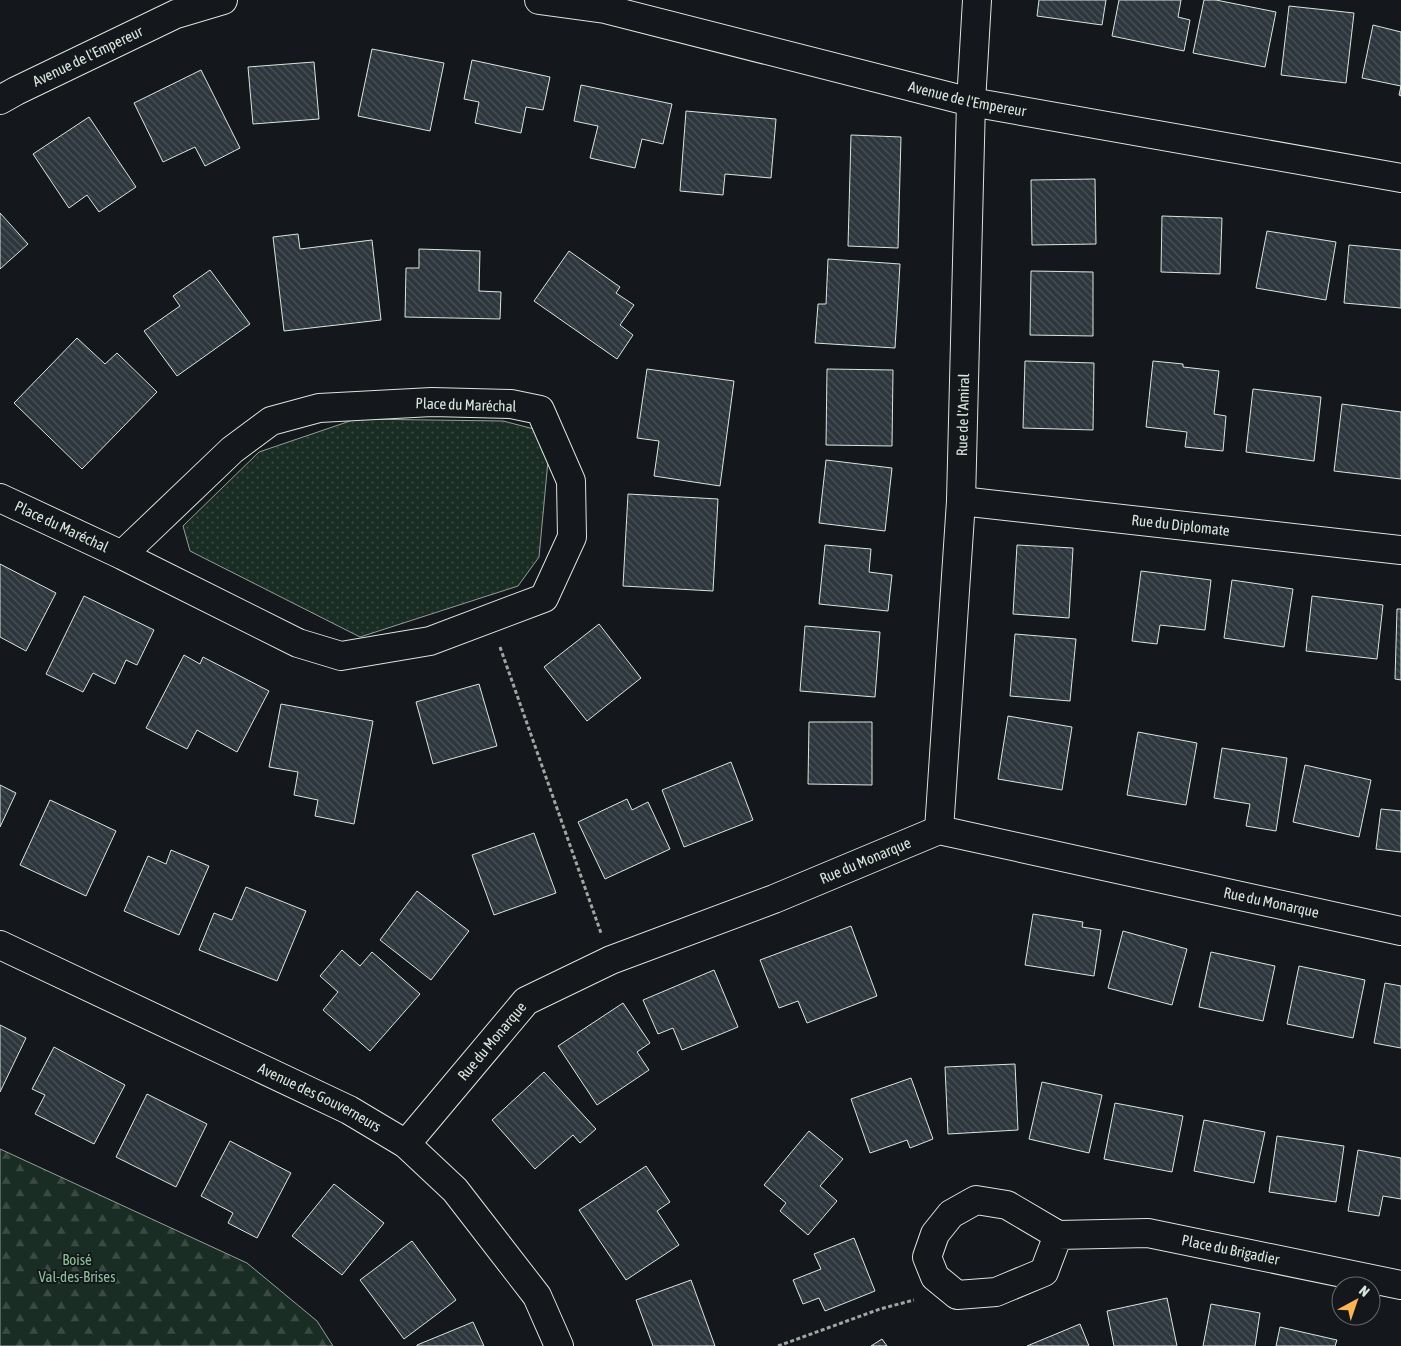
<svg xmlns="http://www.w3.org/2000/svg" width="1401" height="1346" viewBox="0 0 1401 1346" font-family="'Asap Condensed',sans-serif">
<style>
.grass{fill:url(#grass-dots);stroke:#939e99}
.forest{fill:url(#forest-firs);stroke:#939e99}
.building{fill:url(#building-back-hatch);stroke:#d8e6dc}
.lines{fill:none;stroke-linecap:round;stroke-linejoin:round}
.minor-casing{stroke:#d8e6dc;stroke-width:30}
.tertiary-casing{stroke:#d8e6dc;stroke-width:30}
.path{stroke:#9da8a2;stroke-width:3;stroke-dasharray:4 2.5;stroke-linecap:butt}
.minor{stroke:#14181c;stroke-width:28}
.tertiary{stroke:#14181c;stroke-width:28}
.labels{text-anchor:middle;stroke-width:4;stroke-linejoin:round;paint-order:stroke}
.street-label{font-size:15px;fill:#d8e6dc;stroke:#14181c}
.park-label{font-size:15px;fill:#8ac095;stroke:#14181c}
</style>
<defs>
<pattern id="grass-dots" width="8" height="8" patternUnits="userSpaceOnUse" patternTransform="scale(1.25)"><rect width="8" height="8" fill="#1a2d24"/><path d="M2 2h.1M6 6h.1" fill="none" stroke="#3b4b43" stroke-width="1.8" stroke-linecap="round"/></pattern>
<pattern id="forest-firs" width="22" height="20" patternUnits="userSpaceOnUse" patternTransform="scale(1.25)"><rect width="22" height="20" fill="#1a2d24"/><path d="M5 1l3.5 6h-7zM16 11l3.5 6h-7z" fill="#3b4b43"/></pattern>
<pattern id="building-back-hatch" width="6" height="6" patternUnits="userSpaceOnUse" patternTransform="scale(1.25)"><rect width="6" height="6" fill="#2c363c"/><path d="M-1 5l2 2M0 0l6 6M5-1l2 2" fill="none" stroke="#4a5358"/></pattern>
</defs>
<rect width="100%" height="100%" fill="#14181c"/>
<polygon class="grass" points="356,419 503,421 534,429 549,450 539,557 518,586 360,637 190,551 183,526 259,452"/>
<polygon class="forest" points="0,1149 247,1263 317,1321 333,1346 0,1346"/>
<g class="building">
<polygon points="1039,0 1106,0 1102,25 1037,16"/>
<polygon points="1119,0 1181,0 1178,17 1190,20 1184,51 1112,36"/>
<polygon points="1204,0 1216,0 1276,12 1265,67 1193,53"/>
<polygon points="1289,6 1354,13 1346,83 1281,75"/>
<polygon points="1373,25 1401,32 1401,96 1399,95 1401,86 1362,78"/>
<polygon points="372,49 444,63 430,131 358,116"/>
<polygon points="472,60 550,77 543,110 526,107 521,133 475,123 479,102 464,99"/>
<polygon points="314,62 319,119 253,124 248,67"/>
<polygon points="201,70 240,148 205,166 195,147 163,162 134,103"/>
<polygon points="581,85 672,104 663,144 642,139 635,168 590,158 598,126 574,121"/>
<polygon points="686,111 776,119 771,178 725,174 723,195 680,191"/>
<polygon points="89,117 136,187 99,212 87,195 69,208 33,154"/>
<polygon points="851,135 901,137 898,248 848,246"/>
<polygon points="1095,179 1096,244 1032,245 1031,180"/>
<polygon points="0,213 28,244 0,269"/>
<polygon points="1162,216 1222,218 1220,274 1161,272"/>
<polygon points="1267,231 1336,242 1326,300 1256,288"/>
<polygon points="298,234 300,249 372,240 381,320 284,331 273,237"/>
<polygon points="1349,245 1401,250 1401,308 1344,303"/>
<polygon points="419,249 480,251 479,291 501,292 500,319 405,317 406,268 419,268"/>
<polygon points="569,251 620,287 616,293 634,305 620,325 633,335 617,359 534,301"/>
<polygon points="828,259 900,264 895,348 815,343 818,304 826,304"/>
<polygon points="210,270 250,324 177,376 144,331 180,306 173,296"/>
<polygon points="1031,271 1093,272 1093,336 1030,335"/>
<polygon points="77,338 105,364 117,353 157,392 82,469 14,403"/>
<polygon points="1025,361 1094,363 1093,430 1023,428"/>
<polygon points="1153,361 1183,364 1183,367 1219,371 1214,414 1226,416 1223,451 1185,447 1187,432 1146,427"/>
<polygon points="647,369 734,381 720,486 654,476 659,441 637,438"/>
<polygon points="827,369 893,370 892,446 826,445"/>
<polygon points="1253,389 1321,397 1314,461 1246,452"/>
<polygon points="1342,404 1401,412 1401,479 1334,471"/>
<polygon points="826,460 892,468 885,531 819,523"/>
<polygon points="628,494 718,499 713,591 623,586"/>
<polygon points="825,545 871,549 869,572 892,575 888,611 819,604"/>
<polygon points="1017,545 1073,548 1069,618 1013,614"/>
<polygon points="0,564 56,593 26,651 0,637"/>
<polygon points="1141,571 1211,580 1205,630 1160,625 1157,644 1132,641"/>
<polygon points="1232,580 1293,589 1284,647 1224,638"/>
<polygon points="84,596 154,630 137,665 126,660 115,684 93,673 83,692 46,674"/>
<polygon points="1312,596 1383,605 1377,659 1306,651"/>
<polygon points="1397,609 1401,609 1401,680 1395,679"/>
<polygon points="599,624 641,678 587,721 544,667"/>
<polygon points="805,626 880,632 875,697 800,691"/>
<polygon points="1015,634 1076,639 1070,701 1010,696"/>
<polygon points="184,655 200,664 203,657 269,691 237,752 197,730 187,749 146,728"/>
<polygon points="479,684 497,746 433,764 416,702"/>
<polygon points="281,704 373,721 354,824 315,816 318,800 294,795 298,772 269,767"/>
<polygon points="1008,716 1072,727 1062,790 998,779"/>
<polygon points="809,722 872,722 872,785 808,784"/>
<polygon points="1138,732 1197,743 1186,805 1127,795"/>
<polygon points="1222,748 1287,758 1276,831 1246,826 1250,804 1214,798"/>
<polygon points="731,762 753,820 684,847 662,790"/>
<polygon points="1305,765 1371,780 1359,837 1293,822"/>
<polygon points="0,785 16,793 0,827"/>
<polygon points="627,799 632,810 648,802 670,849 605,879 578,822"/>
<polygon points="50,800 116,831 86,896 20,865"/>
<polygon points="1381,809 1401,811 1401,852 1376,849"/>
<polygon points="534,833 556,893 494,915 472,855"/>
<polygon points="171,850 209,866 179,935 124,911 148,856 166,864"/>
<polygon points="246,887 306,911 277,981 199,950 214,913 232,920"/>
<polygon points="417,891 469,931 431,980 380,940"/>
<polygon points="1033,914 1083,922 1082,927 1101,930 1094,976 1025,965"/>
<polygon points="851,926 877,996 807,1023 798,1001 779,1008 760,960"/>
<polygon points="1123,931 1187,949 1172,1005 1108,988"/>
<polygon points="342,950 360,966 372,952 420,994 370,1051 323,1010 338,992 320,976"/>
<polygon points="1211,952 1275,966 1263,1021 1199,1007"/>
<polygon points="1299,966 1365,980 1353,1038 1287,1024"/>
<polygon points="714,970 738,1027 682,1050 673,1028 658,1034 643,1000"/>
<polygon points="1385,983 1401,986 1401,1048 1374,1043"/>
<polygon points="623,1003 650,1043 637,1052 649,1070 597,1105 558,1046"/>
<polygon points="0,1025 26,1038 0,1092"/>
<polygon points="54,1047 125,1085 94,1144 35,1114 45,1095 32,1089"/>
<polygon points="1015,1064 1018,1130 948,1134 945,1067"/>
<polygon points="544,1072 596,1129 580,1143 573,1135 535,1169 492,1120"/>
<polygon points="911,1078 933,1139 910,1148 907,1140 870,1153 851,1099"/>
<polygon points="1042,1082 1102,1095 1089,1153 1029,1139"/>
<polygon points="147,1094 207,1124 176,1187 116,1157"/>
<polygon points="1115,1103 1183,1116 1172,1172 1104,1159"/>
<polygon points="1204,1120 1265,1132 1254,1183 1194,1171"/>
<polygon points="809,1131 843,1159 820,1186 837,1201 808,1235 780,1211 786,1203 764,1185"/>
<polygon points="1277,1136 1344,1146 1336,1202 1269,1192"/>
<polygon points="230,1141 291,1173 257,1238 228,1223 233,1213 201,1196"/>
<polygon points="1358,1150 1401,1158 1401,1199 1383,1196 1379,1216 1348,1211"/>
<polygon points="646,1166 670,1202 657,1211 679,1245 626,1280 579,1210"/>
<polygon points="334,1184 384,1223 342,1275 292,1236"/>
<polygon points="854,1238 875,1291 825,1311 819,1298 803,1304 793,1280 821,1269 814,1254"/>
<polygon points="412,1241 456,1300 404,1339 360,1280"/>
<polygon points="691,1280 715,1346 653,1346 636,1300"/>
<polygon points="1167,1298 1177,1346 1114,1346 1107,1311"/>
<polygon points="1211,1304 1260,1313 1255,1346 1203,1346"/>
<polygon points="473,1322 484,1346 417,1346 417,1345"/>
<polygon points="1080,1324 1089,1346 1027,1346"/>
<polygon points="1280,1327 1337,1340 1335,1346 1276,1346"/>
<polygon points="882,1339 887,1346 871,1346"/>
</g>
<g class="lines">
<defs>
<g id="minor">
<path id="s1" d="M 539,0 L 605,9 L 971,102 L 1401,178"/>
<path id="s2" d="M 0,100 L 16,91 L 176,14 L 223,0"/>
<path id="s3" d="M 0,498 L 122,555 L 298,643 L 341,656 L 430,641 L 544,598 L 572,537 L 571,481 L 540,410 L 511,404 L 432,402 L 319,408 L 271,421 L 232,450 L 122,555"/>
<path id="s4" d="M 961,501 L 1401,550"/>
<path id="s5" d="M 939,830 L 961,501 L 971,102 L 977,0"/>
<path id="s6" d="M 406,1144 L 526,1001 L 611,960 L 774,899 L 939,830 L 1401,931"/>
<path id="s7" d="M 1058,1235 L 1044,1272 L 996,1292 L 957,1295 L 935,1277 L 927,1257 L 935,1234 L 951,1214 L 976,1200 L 1007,1205 L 1058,1235 L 1148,1233 L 1401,1285"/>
</g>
<g id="tertiary">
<path id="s8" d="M 0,945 L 349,1110 L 406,1144 L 455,1190 L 537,1296 L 559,1346"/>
</g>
</defs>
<use href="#minor" class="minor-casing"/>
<use href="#tertiary" class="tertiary-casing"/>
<g class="path">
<polyline points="500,647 601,933"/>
<polyline points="778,1346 880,1309 914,1300"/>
</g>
<use href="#minor" class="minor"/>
<use href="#tertiary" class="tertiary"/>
</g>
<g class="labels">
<g class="street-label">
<text dy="5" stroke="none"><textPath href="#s2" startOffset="98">Avenue de l'Empereur</textPath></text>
<text dy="5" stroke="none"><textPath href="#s1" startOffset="440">Avenue de l'Empereur</textPath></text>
<text transform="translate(466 405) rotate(2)" y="5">Place du Maréchal</text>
<text dy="5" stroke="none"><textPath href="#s5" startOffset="416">Rue de l'Amiral</textPath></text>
<text dy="5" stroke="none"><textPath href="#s4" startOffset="221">Rue du Diplomate</textPath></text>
<text dy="5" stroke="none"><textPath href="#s3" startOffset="68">Place du Maréchal</textPath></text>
<text dy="5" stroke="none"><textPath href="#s6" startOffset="554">Rue du Monarque</textPath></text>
<text dy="5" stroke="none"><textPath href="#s6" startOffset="974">Rue du Monarque</textPath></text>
<text dy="5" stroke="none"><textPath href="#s6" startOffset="134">Rue du Monarque</textPath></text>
<text dy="5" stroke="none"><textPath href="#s8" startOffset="354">Avenue des Gouverneurs</textPath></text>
<text dy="5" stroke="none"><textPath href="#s7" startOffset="524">Place du Brigadier</textPath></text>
</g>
<g class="park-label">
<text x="77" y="1265">Boisé<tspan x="77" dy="17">Val-des-Brises</tspan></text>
</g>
</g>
<g transform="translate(1356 1301) rotate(40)"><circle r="24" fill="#14181c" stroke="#626a69"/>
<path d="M0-4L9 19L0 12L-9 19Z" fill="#ffb74d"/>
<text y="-8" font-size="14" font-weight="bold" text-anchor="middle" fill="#d8e6dc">N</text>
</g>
</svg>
